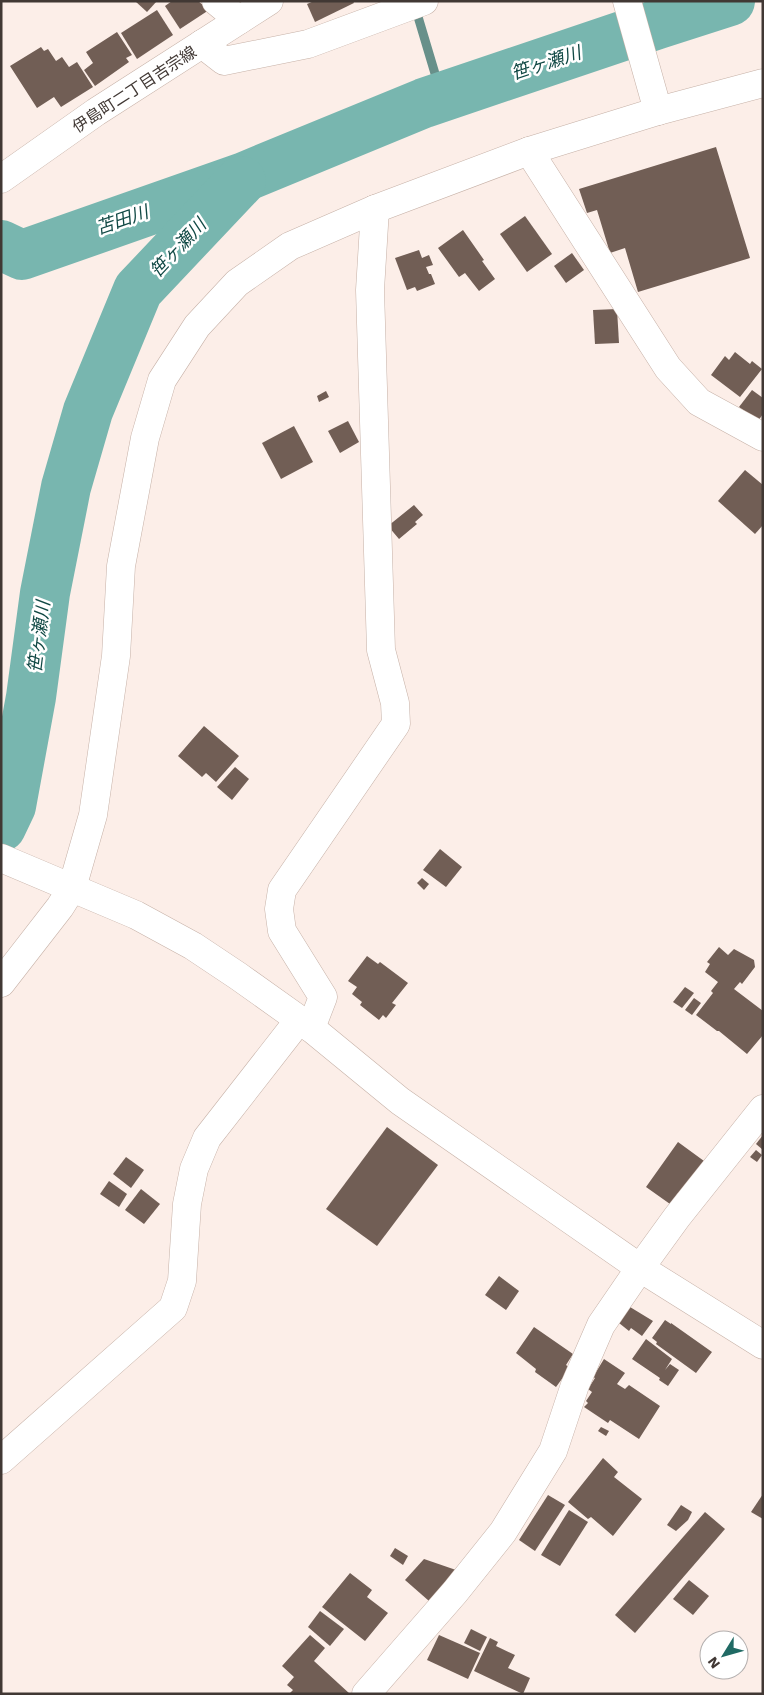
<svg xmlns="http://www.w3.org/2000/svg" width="764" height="1695" viewBox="0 0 764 1695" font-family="'Work Sans','Noto Sans JP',sans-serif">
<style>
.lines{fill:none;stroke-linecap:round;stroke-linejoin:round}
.stream{stroke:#68908a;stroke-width:9}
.river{stroke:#78b6af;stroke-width:50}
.building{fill:#715e55}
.minor-casing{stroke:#c6b1a7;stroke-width:29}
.tertiary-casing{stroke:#c6b1a7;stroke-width:29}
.minor{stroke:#fff;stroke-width:28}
.tertiary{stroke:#fff;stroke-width:28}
.labels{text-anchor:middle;stroke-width:5;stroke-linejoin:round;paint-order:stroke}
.street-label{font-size:16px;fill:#413834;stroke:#fff}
.water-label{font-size:18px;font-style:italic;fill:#114945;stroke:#fff}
</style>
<rect width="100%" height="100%" fill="#fceee8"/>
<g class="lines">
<polyline class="stream" points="416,10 442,97"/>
<g class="river">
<polyline points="1,245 22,255 244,177 424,103 658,24 730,1"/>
<polyline points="1,827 11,806 31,697 45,593 66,487 88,411 138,290 241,181"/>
</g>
</g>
<g class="building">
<polygon points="135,1 157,1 147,12"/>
<polygon points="172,1 198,1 209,10 180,29 165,6"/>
<polygon points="314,1 353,1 354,3 315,22 307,4"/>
<polygon points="157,10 173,35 137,59 121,33"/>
<polygon points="117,32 132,55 126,58 129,62 95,86 84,70 93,63 86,52"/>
<polygon points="41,47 44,51 48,49 56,61 62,57 69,67 77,62 93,87 61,107 54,97 37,108 10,66"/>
<polygon points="716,147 750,258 638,292 625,248 610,253 597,210 587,213 579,189"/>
<polygon points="525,216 552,254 527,272 500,234"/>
<polygon points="463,230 484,260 482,261 495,279 479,291 465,273 459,277 438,248"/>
<polygon points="419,250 422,258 429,255 433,265 426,267 429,274 431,274 435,284 417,291 415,287 407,290 395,258"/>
<polygon points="572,253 584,270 566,283 554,266"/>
<polygon points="617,309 619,343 595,344 593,310"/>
<polygon points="735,352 750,364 752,361 762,369 740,397 711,375 725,356 729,360"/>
<polygon points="752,390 763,398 763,414 758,421 739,407"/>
<polygon points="326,391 329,397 319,402 317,396"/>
<polygon points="348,421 359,442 340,453 328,431"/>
<polygon points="294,426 313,462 281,479 262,443"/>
<polygon points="745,470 763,485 763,525 755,534 718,501"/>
<polygon points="414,505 423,515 415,522 417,524 399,539 388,526"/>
<polygon points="204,726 239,756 216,782 206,773 202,777 178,756"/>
<polygon points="235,767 249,779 232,800 217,787"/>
<polygon points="440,849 462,867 446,887 423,870"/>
<polygon points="422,878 429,884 424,890 417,883"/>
<polygon points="719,947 728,955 734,949 754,960 755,967 742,984 740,982 734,989 763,1011 763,1035 747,1054 719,1031 717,1031 696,1015 713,993 711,991 718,982 705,972 710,964 707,962"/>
<polygon points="367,956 378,964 380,962 408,983 392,1003 396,1005 386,1018 383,1015 379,1020 360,1005 362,1002 352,994 357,987 348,981"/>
<polygon points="685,987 694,993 682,1008 673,1002"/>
<polygon points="694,998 701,1003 692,1015 685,1010"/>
<polygon points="387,1127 438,1165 377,1246 326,1209"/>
<polygon points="763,1135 763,1150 756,1144"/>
<polygon points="678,1142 704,1161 679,1195 678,1193 670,1204 646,1187"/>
<polygon points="756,1150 762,1155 757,1162 750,1157"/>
<polygon points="126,1157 144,1170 131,1188 113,1174"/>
<polygon points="109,1181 127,1194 119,1207 100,1194"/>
<polygon points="141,1189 160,1204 144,1224 125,1210"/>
<polygon points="499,1276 519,1291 506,1310 485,1295"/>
<polygon points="630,1307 653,1321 642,1336 631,1328 629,1331 619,1323"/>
<polygon points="665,1320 671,1324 671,1323 712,1352 696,1373 656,1344 657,1342 652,1338"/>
<polygon points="534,1327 573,1354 566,1365 570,1368 556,1387 535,1372 536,1369 516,1353"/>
<polygon points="646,1339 672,1359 665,1370 670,1364 679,1370 668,1386 659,1380 660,1378 632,1359"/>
<polygon points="604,1359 625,1373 617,1384 625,1389 629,1385 660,1406 639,1439 610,1420 608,1423 584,1407 588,1403 586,1401 592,1392 588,1389 595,1378 593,1377"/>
<polygon points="601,1427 609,1431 606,1436 598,1431"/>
<polygon points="603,1458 618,1472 614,1477 642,1499 613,1536 591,1517 588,1519 568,1502"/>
<polygon points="763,1494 763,1519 751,1512"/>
<polygon points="548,1495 565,1505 535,1551 519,1540"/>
<polygon points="681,1505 692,1512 688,1520 676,1531 667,1525"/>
<polygon points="569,1510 588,1522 560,1566 541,1555"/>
<polygon points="705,1512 725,1529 635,1633 615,1615"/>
<polygon points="395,1548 408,1556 403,1565 390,1556"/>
<polygon points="424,1559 456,1570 429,1601 405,1580"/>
<polygon points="350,1573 372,1590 367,1597 388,1613 365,1641 322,1607"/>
<polygon points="689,1580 709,1596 693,1615 673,1599"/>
<polygon points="320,1611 344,1629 330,1646 308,1627"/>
<polygon points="471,1629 487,1637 480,1651 464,1643"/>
<polygon points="310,1635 325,1648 314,1661 350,1694 289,1694 293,1690 287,1685 294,1677 282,1666"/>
<polygon points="439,1635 480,1653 468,1679 427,1660"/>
<polygon points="490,1638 498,1642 496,1646 515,1655 508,1668 530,1678 523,1694 474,1671"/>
</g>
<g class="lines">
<defs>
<g id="minor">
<polyline points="216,1 239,20"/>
<polyline points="627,1 658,111"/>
<polyline points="202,44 224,61 308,44 424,1"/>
<polyline points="529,151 668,368 699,402 763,437"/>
<polyline points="1,983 60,907 72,888 93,815 116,656 121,566 145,438 162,380 197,326 237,283 290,246 375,209 529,151 658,111 763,83"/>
<polyline points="311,1028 323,997 282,931 279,909 282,890 396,724 395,703 381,650 370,290 375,209"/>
<polyline points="1,1460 173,1308 182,1281 187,1204 194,1169 207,1138 299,1020"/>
<polyline points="366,1694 455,1592 503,1532 553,1451 575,1385 601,1325 640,1268 677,1217 763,1109"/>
</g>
<g id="tertiary">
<polyline points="1,179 96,112 269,1"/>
<polyline points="1,858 136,915 193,946 238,976 311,1028 400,1101 640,1268 763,1345"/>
</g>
</defs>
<use href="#minor" class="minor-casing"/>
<use href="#tertiary" class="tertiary-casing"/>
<use href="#minor" class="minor"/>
<use href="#tertiary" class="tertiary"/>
</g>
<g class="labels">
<g class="street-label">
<text transform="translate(134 89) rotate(-33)" y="6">伊島町二丁目吉宗線</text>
</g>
<g class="water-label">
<text transform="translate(546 63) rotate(-18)" y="6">笹ヶ瀬川</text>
<text transform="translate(122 220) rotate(-19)" y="6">苫田川</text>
<text transform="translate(178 248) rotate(-47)" y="6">笹ヶ瀬川</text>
<text transform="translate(39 637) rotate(-83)" y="6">笹ヶ瀬川</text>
</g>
</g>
<rect width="764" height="1695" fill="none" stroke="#413834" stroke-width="5"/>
<g transform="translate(724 1655) rotate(233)"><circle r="24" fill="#ffffff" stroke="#b3afae"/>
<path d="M0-4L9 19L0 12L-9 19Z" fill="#206a64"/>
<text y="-8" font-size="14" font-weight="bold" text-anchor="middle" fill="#413834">N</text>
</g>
</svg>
